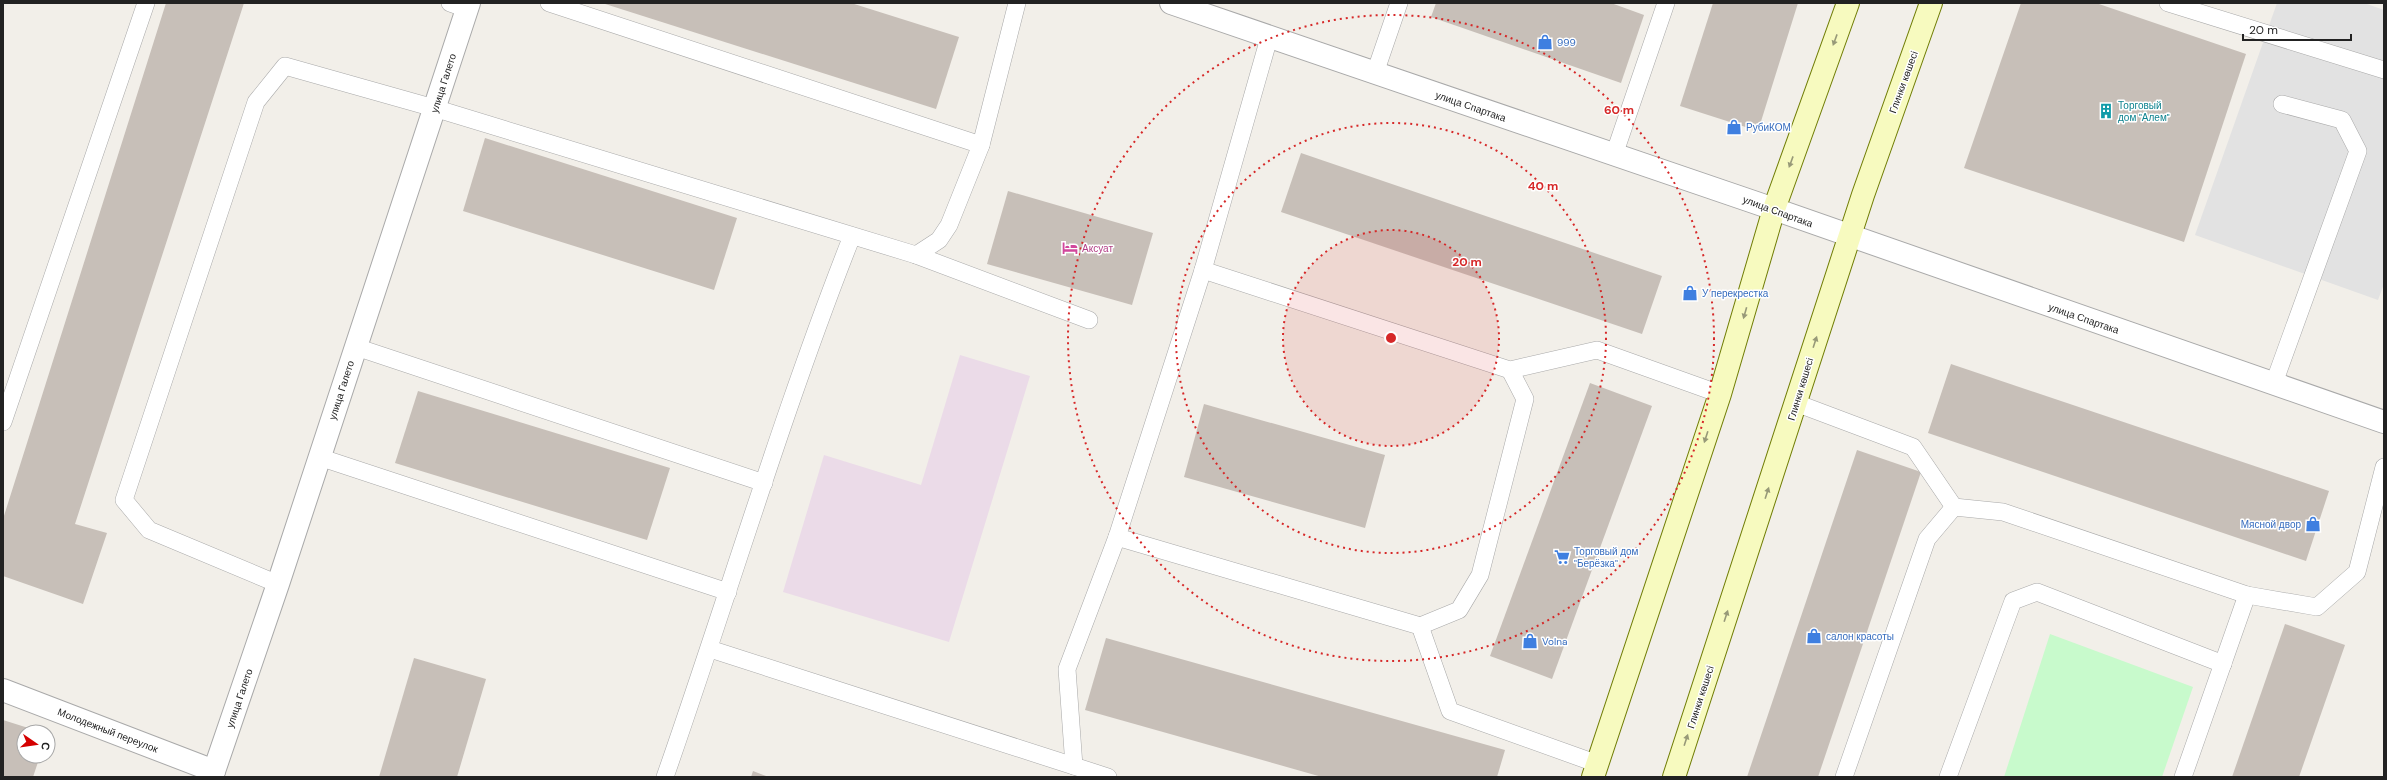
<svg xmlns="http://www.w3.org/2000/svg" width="2387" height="780" viewBox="0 0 2387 780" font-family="'DM Sans',sans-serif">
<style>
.industrial{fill:#ebdbe8}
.park{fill:#c8facc}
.parking{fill:#e2e2e2}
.building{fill:#c7bfb8}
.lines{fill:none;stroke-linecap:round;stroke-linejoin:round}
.lane-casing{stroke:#a9a9a9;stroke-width:18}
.street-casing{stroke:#a9a9a9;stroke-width:24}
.secondary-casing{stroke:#707d05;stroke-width:24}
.lane{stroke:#fff;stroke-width:17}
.street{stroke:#fff;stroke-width:22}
.secondary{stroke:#f7fabf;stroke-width:22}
.oneway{fill:#979978}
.ring{fill:none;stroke:#d62828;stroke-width:2;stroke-dasharray:2 4}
.labels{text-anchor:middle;stroke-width:3;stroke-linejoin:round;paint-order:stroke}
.shop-label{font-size:10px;fill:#366cbe;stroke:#fff;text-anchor:start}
.street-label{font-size:10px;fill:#222;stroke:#fff}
.culture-label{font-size:10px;fill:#0d838f;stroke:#fff;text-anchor:start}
.hotel-label{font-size:10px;fill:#b23c85;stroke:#fff;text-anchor:start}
.centre{fill:#d62828;stroke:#fff;stroke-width:2}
.ring-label{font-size:12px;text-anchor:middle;font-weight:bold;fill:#d62828;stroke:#fff;stroke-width:3;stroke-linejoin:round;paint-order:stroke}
</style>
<rect width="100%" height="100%" fill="#f2efe9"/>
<polygon class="industrial" points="960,355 1030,376 949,642 783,592 824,455 921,485"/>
<polygon class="park" points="2050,634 2193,687 2162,777 2004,777"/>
<polygon class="parking" points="2277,3 2364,3 2384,10 2384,284 2378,300 2195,235"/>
<g class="building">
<polygon points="166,3 244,3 75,524 107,533 83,604 3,576 3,519"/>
<polygon points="602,3 851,3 959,37 936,109"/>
<polygon points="1436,3 1611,3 1644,15 1621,83 1431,17"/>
<polygon points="1713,3 1798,3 1758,131 1680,106"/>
<polygon points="2021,3 2096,3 2246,54 2184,242 1964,168"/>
<polygon points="485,138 737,218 714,290 463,211"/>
<polygon points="1301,153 1662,276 1642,334 1281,212"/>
<polygon points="1008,191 1153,233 1132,305 987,264"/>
<polygon points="1951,364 2329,491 2306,561 1928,433"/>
<polygon points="1590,383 1652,406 1552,679 1490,656"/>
<polygon points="418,391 670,468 647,540 395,463"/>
<polygon points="1204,404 1385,455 1365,528 1184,477"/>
<polygon points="1857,450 1921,472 1818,777 1747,777"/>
<polygon points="2285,624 2345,645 2299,777 2232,777"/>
<polygon points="1106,638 1505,750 1497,777 1322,777 1085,710"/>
<polygon points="414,658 486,679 457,777 379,777"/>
<polygon points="3,720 41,732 24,732 24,756 40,756 33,777 3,777"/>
<polygon points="753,771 769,777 751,777"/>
</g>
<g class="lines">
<defs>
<g id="lane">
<polyline points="450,3 467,9"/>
<polyline points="549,3 981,145"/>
<polyline points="2168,3 2384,70"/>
<polyline points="1375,73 1399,3"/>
<polyline points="1614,155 1666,3"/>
<polyline points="916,255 939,240 949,225 981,145 1017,3"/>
<polyline points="1203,270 1510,370 1597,350 1720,394"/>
<polyline points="356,347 764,483"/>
<polyline points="2274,383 2358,151 2342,120 2282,104"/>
<polyline points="1796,403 1913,447 1954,507"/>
<polyline points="3,422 146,3"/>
<polyline points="319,457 728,592"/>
<polyline points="1117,537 1420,626 1450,711 1598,764"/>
<polyline points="278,584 149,530 124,500 256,102 285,66 434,108 916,255 1089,320"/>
<polyline points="1420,626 1459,610 1480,575 1525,399 1510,370"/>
<polyline points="710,649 1108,777"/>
<polyline points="1074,766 1067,669 1117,537 1203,270 1269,38"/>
<path d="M 665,777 C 728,597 782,413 852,236"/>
<polyline points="1844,777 1927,539 1954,507 2003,512 2247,595 2317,607 2357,572 2384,467"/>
<polyline points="1948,777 2013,601 2037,592 2223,664"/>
<polyline points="2183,777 2247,595"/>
</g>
<g id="street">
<polyline points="1171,3 1774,209 2384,422"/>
<polyline points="3,690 214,771"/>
<polyline points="212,777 278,584 469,3"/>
</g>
<g id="secondary">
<polyline points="1593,777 1720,394 1774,209 1848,3"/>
<polyline points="1674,777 1863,195 1931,3"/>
</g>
</defs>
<use href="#lane" class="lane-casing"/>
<use href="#street" class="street-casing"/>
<use href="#secondary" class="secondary-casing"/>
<use href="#lane" class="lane"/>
<use href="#street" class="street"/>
<use href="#secondary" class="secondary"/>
</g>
<defs><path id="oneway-solid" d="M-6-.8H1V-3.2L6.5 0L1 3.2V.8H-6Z"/></defs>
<g class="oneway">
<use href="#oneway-solid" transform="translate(1835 40) rotate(110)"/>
<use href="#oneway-solid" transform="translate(1791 162) rotate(110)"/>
<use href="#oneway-solid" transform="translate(1745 313) rotate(106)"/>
<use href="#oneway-solid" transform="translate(1815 342) rotate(-72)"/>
<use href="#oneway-solid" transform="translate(1706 437) rotate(108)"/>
<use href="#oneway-solid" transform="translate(1767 493) rotate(-72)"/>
<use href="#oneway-solid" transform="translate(1726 616) rotate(-72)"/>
<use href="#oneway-solid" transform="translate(1686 740) rotate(-72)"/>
</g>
<circle cx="1391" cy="338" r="108" fill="#d62828" fill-opacity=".12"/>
<g class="ring">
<circle cx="1391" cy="338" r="108"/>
<circle cx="1391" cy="338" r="215"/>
<circle cx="1391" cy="338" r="323"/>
</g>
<defs>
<symbol id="shop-bare" viewBox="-9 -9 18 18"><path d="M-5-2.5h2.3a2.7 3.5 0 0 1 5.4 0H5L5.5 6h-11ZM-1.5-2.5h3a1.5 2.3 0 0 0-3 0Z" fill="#3f7fe0" stroke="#fff" stroke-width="2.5" paint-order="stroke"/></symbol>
<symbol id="building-bare" viewBox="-9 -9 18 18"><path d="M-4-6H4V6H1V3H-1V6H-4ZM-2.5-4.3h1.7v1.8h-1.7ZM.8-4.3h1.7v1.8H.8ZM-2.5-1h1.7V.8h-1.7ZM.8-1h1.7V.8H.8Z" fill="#0f9aa8" stroke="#fff" stroke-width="2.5" paint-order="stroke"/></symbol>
<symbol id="hotel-bare" viewBox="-9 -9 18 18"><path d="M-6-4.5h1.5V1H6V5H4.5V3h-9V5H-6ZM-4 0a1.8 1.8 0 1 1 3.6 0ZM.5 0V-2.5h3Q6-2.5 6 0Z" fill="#d1479c" stroke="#fff" stroke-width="2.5" paint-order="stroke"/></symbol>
<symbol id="supermarket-bare" viewBox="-9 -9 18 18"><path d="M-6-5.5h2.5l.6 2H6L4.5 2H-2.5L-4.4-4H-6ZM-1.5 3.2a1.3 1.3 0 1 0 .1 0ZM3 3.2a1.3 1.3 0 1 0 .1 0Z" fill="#3f7fe0" stroke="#fff" stroke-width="2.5" paint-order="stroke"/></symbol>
</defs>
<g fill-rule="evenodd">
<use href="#shop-bare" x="1534" y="31" width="22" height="22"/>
<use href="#building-bare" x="2095" y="100" width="22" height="22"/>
<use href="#shop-bare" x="1723" y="116" width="22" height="22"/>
<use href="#hotel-bare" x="1059" y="237" width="22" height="22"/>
<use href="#shop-bare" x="1679" y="282" width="22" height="22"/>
<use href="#shop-bare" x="2302" y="513" width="22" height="22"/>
<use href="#supermarket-bare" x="1551" y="546" width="22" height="22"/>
<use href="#shop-bare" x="1803" y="625" width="22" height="22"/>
<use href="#shop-bare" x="1519" y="630" width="22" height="22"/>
</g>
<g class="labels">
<g class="shop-label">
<text x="1557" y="46">999</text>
<text x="1746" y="131">РубиКОМ</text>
<text x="1702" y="297">У перекрестка</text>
<text x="2301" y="528" text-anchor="end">Мясной двор</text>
<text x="1574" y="555">Торговый дом<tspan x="1574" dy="12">"Берёзка"</tspan></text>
<text x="1826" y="640">салон красоты</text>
<text x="1542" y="645">Volna</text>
</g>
<g class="street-label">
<text transform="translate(1903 82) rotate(-70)" y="4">Глинки көшесі</text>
<text transform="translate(443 83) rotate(-72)" y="4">улица Галето</text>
<text transform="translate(1471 106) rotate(19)" y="4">улица Спартака</text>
<text transform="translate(1778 211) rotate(20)" y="4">улица Спартака</text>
<text transform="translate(2084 318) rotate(19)" y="4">улица Спартака</text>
<text transform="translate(1800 389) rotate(-73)" y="4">Глинки көшесі</text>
<text transform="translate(341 390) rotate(-72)" y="4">улица Галето</text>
<text transform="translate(1700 697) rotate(-72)" y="4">Глинки көшесі</text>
<text transform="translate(239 698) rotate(-71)" y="4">улица Галето</text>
<text transform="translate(108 730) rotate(21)" y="4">Молодежный переулок</text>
</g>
<g class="culture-label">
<text x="2118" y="109">Торговый<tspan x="2118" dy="12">дом "Алем"</tspan></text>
</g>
<g class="hotel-label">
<text x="1082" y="252">Аксуат</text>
</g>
</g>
<circle cx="1391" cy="338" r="6" class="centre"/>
<g class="ring-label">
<text x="1619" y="114">60 m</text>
<text x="1543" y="190">40 m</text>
<text x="1467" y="266">20 m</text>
</g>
<rect width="2387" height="780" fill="none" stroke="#222222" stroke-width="8"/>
<g transform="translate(36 744) rotate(103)"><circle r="19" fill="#ffffff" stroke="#a7a7a7"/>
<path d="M0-3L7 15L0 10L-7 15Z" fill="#d40000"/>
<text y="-6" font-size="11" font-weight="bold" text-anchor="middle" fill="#222222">С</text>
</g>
<path d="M2243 34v6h108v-6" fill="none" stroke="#222222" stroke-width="2"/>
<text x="2249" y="34" font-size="12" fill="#222222" stroke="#ffffff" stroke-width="3" paint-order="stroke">20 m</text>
</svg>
